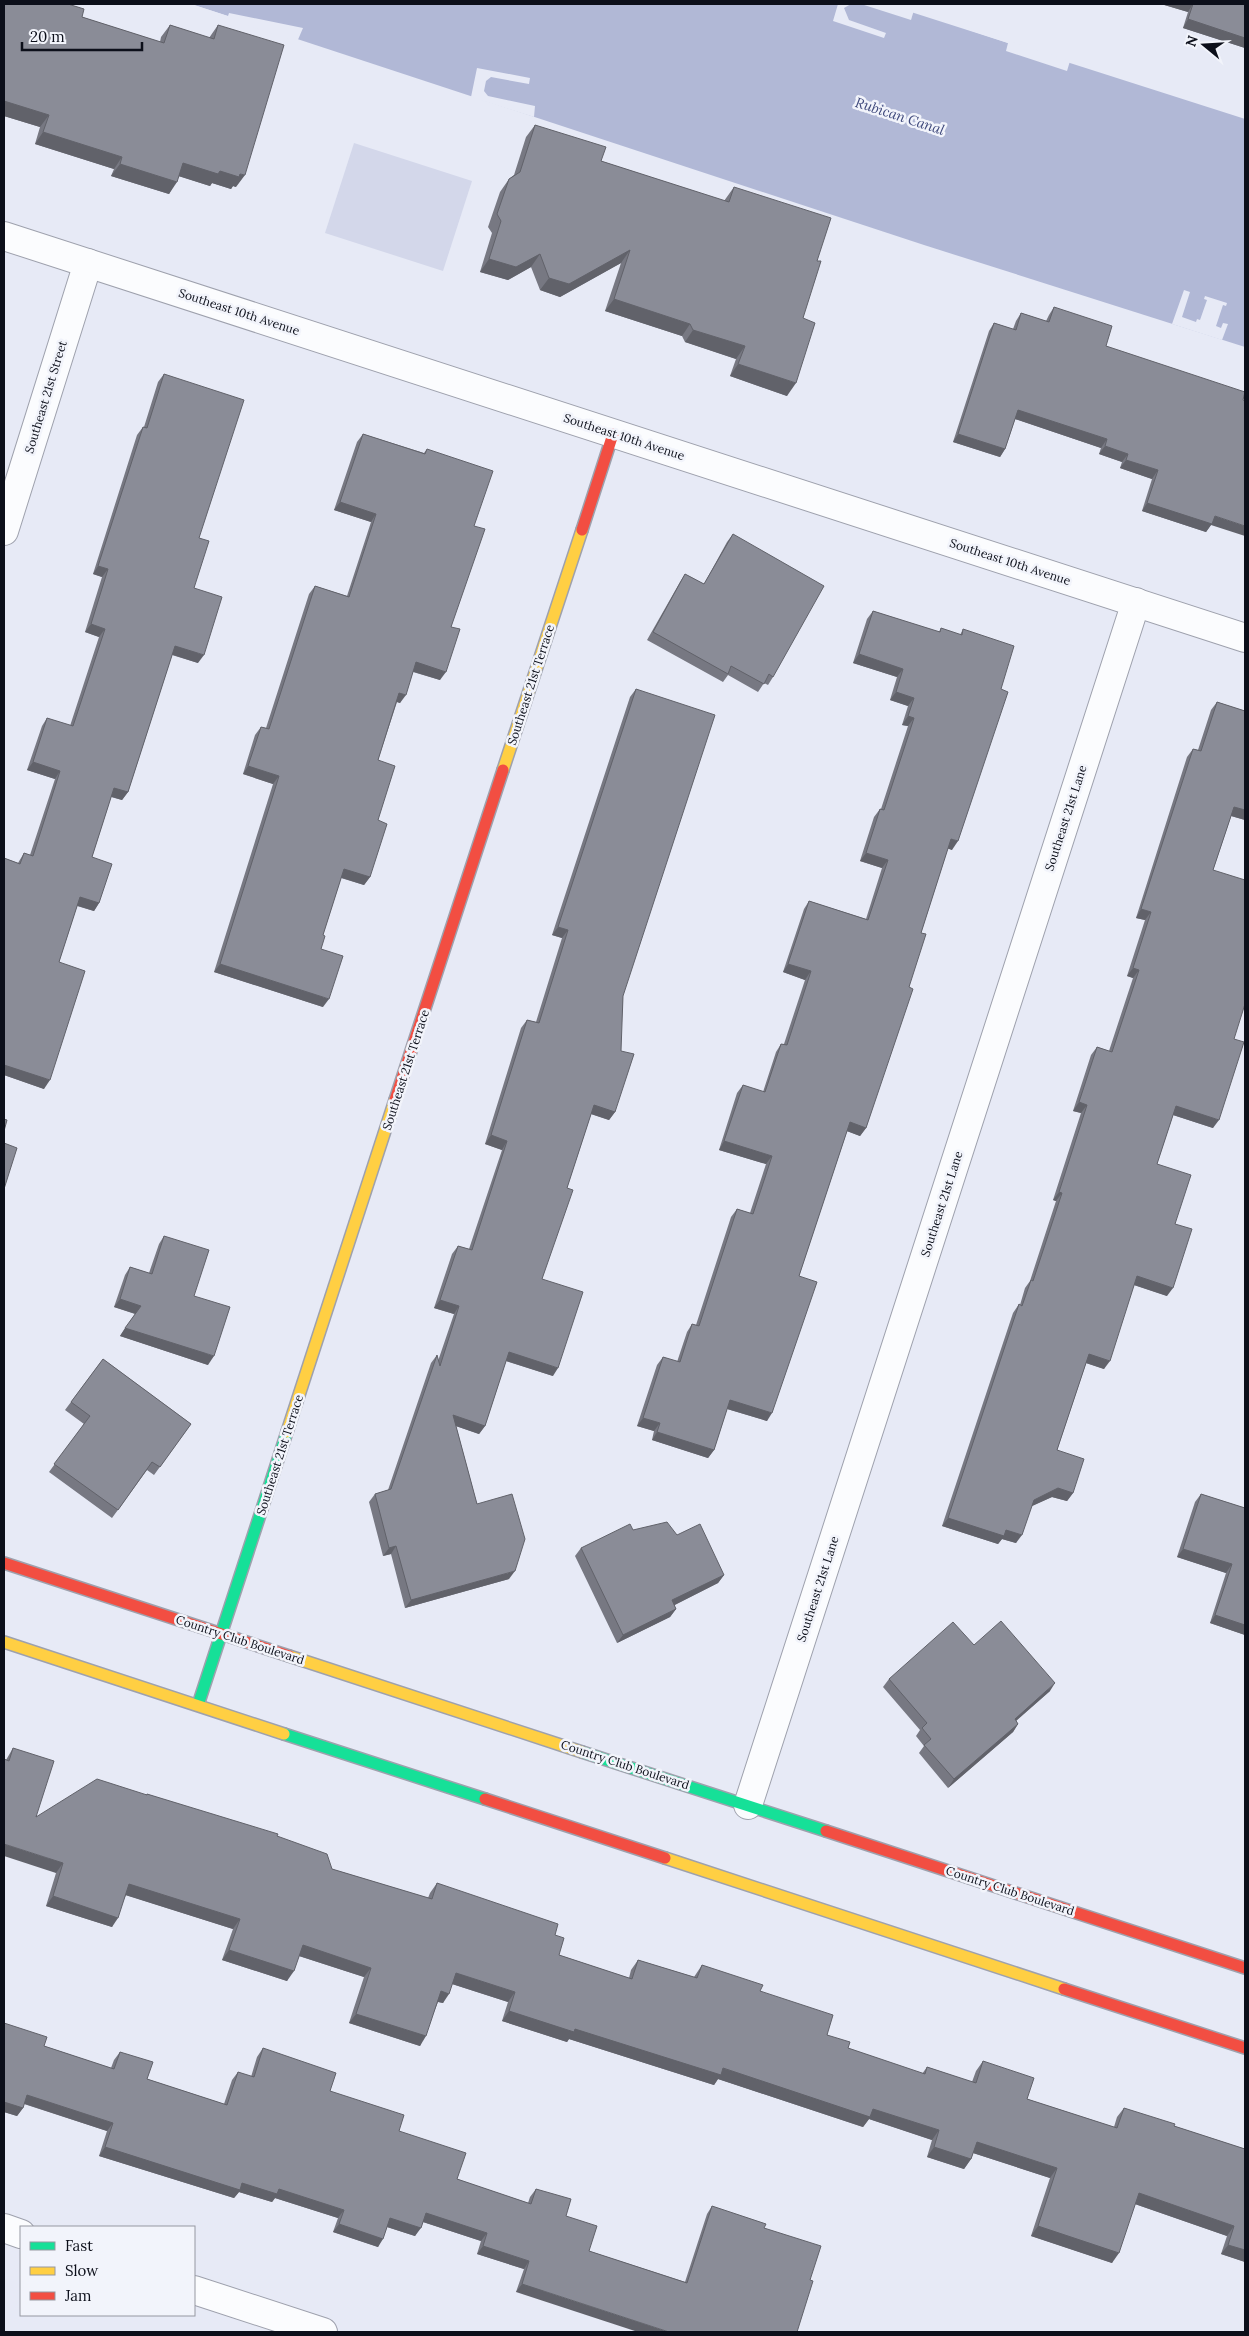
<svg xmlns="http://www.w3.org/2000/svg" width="1249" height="2336" viewBox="0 0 1249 2336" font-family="Lora,serif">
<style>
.green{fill:#d3d7ea}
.water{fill:#b1b8d6}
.pier{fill:#e7eaf6}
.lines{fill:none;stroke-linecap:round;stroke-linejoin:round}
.street-casing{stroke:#9ea1ad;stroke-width:30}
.fast-casing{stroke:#9ea1ad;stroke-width:14}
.slow-casing{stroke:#9ea1ad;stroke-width:14}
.jam-casing{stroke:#9ea1ad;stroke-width:14}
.street{stroke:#fbfcfe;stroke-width:28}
.fast{stroke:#16e098;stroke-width:11}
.slow{stroke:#ffcf43;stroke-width:11}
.jam{stroke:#f24e42;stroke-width:11}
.wall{fill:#777882}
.shaded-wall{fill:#61626a}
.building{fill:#8a8c97;stroke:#61626a}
.labels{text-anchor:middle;stroke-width:5;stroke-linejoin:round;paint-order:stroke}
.street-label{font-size:12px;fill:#0c0f1a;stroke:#f2f4fb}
.water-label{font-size:14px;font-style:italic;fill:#3f497c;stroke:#f2f4fb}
</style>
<rect width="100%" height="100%" fill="#e7eaf6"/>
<polygon class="green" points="354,143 472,181 443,271 325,233"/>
<polygon class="water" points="191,4 886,4 1242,118 1245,119 1245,347 924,245"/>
<g class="pier">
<polygon points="838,4 851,4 844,8 849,20 886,33 884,38 833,21"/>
<polygon points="861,4 895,4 914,10 911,20"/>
<polygon points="194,5 228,16 229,13 303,28 297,42 193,7"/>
<polygon points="967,27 1070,61 1067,71 1006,51 1008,43 966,29"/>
<polygon points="477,68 530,78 529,84 491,77 486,81 484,91 488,96 535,106 534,117 471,97"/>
<polygon points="1184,290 1190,292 1182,317 1196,322 1197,319 1200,320 1207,300 1204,299 1205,296 1227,303 1226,306 1223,305 1216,326 1221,328 1223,323 1228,324 1222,340 1172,324"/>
</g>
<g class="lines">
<defs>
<g id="street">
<polyline points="4,236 1245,638"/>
<polyline points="4,531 88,263"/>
<polyline points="748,1805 1136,602"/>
<polyline points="4,2228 21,2234"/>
<polyline points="194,2290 323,2332"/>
</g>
<g id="fast">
<polyline points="198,1705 287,1432"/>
<polyline points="284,1734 485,1799"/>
<polyline points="582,1752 826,1831"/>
</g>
<g id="slow">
<polyline points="503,770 582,530"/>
<polyline points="287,1432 395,1100"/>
<polyline points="4,1642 284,1734"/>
<polyline points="289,1656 582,1752"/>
<polyline points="665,1858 1064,1989"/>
</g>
<g id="jam">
<polyline points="582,530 613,434"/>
<polyline points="395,1100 503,770"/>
<polyline points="4,1563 289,1656"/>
<polyline points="485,1799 665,1858"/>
<polyline points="826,1831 1245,1968"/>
<polyline points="1064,1989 1245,2048"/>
</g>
</defs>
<use href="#street" class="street-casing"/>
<use href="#fast" class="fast-casing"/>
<use href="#slow" class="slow-casing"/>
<use href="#jam" class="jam-casing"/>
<use href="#street" class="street"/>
<use href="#fast" class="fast"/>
<use href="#slow" class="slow"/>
<use href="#jam" class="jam"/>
</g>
<g class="wall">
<polygon points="4,4 82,17 160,42 161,37 170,25 209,38 218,25 236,187 233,186 231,189 212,183 210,186 179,176 169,194 111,176 114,169 35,144 40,127 4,116"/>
<polygon points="1161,4 1245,4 1245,48 1183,28 1188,12"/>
<polygon points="535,125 601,161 724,201 734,187 817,261 803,318 787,396 730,376 736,359 685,342 682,336 605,311 621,263 560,297 540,290 531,267 508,280 480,272 492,233 488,227 500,192 509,179 514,175 526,137"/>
<polygon points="1054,307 1106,346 1243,400 1211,525 1206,532 1142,511 1152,479 1120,468 1122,462 1099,454 1101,448 1015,419 1005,449 1000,457 953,442 989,331 994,323 1013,329 1016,321 1021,313 1046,321 1049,315"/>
<polygon points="164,374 199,538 194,588 198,663 172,655 128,792 122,800 111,797 92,857 99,903 94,911 77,906 59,962 44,1089 4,1075 4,858 18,863 24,853 30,855 55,779 27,770 42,726 47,718 70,726 99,637 85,632 102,577 93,574 137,435 143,427 144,427 158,382"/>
<polygon points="363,434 424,453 427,449 474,526 451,627 440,680 413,672 400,703 397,702 378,760 378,820 370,877 364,885 341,878 323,935 321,949 323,1007 214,972 273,784 243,774 255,735 261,727 266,728 309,594 315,586 347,596 371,522 334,510 357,442"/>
<polygon points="733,534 773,677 768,685 764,683 758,692 728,675 723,682 647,640 680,582 685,574 704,584 727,542"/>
<polygon points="873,611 939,632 941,628 960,635 963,629 952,850 948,848 921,933 909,987 866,1128 860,1136 847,1131 799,1276 767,1421 727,1409 714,1450 708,1458 652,1440 654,1431 637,1426 657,1365 663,1357 677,1362 687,1332 692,1324 696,1325 731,1217 737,1209 750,1213 766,1164 719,1150 737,1093 743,1085 763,1092 776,1052 781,1044 784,1044 805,980 783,972 804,909 809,901 866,919 882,868 860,861 874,817 880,809 881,809 908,726 902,725 908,706 890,700 897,677 853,663 867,619"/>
<polygon points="636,689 623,996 615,1112 609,1120 591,1114 567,1188 542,1279 553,1376 506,1361 485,1426 479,1434 456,1426 477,1504 509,1579 405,1608 391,1554 383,1556 369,1502 375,1494 388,1490 431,1363 437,1355 438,1361 454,1314 434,1308 452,1254 458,1246 469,1249 502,1150 485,1144 521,1028 527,1020 536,1022 562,938 552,935 630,697"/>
<polygon points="1217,702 1245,711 1245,820 1231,816 1213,870 1234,1039 1213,1128 1173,1115 1157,1164 1175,1224 1167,1296 1134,1285 1104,1369 1086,1363 1057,1450 1073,1493 1067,1501 1052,1497 1031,1506 1016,1543 1002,1539 998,1544 942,1526 1013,1313 1019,1304 1020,1305 1025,1288 1030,1281 1056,1201 1053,1200 1081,1113 1073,1111 1091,1055 1097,1047 1109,1051 1133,978 1127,976 1145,920 1136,918 1187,757 1193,749 1198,750 1211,710"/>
<polygon points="164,1236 194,1296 208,1365 120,1336 135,1314 114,1307 125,1275 130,1267 149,1273 159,1244"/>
<polygon points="103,1359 191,1424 154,1475 147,1470 112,1518 49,1472 84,1424 65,1410"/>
<polygon points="1201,1494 1245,1508 1245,1635 1210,1623 1226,1573 1177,1557 1195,1502"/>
<polygon points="633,1530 677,1535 724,1575 718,1583 674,1605 676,1609 670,1617 617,1643 575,1556 581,1548"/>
<polygon points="974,1645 1050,1691 1016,1721 1018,1724 1013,1732 948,1788 919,1753 924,1746 916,1736 920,1730 883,1687 889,1679"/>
<polygon points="13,1748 36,1817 146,1795 147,1794 277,1836 332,1869 428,1898 430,1893 437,1883 555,1935 559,1955 629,1978 631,1970 638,1960 694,1977 702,1965 760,1991 848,2048 922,2074 927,2067 972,2082 976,2071 983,2061 1027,2099 1114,2127 1117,2117 1124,2108 1174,2126 1245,2149 1245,2262 1221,2254 1227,2236 1135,2204 1112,2263 1031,2236 1050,2178 973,2153 971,2159 964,2169 927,2157 932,2140 869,2119 863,2127 718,2079 714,2085 569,2039 567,2042 502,2021 508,2002 452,1984 443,2003 438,2002 420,2046 349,2023 364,1977 299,1956 287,1981 222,1960 233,1929 126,1895 112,1927 46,1906 56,1873 6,1760"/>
<polygon points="4,2023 44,2046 111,2068 114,2060 120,2052 147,2079 224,2104 232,2080 238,2072 251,2077 257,2057 263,2048 330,2091 399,2131 457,2179 528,2203 530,2197 536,2189 566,2216 589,2251 685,2282 707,2214 712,2206 764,2228 810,2280 516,2292 524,2269 477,2254 481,2241 423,2222 415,2236 387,2227 378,2247 333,2232 338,2218 275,2198 272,2202 239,2192 234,2198 99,2156 107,2131 24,2104 23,2108 17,2116 4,2112"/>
</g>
<g class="shaded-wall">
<polygon points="1161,4 1193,4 1188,12"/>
<polygon points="1188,19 1245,38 1245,48 1183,28"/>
<polygon points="4,101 49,115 40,127 4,116"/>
<polygon points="43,132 122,157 114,169 35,144"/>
<polygon points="183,163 220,171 240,174 245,175 236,187 233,186 231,189 212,183 210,186 175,175"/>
<polygon points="120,164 177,182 169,194 111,176"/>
<polygon points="630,250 621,263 560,297 540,290 549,278"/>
<polygon points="540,254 531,267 508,280 480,272 489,259"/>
<polygon points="614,299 690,324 682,336 605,311"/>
<polygon points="693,330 745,346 736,359 685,342"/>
<polygon points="738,364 796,383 787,396 730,376"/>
<polygon points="1018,410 1107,439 1101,448 1012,418"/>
<polygon points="958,434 1005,449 1000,457 953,442"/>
<polygon points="1105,446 1128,454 1122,462 1099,454"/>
<polygon points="1126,460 1158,470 1152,479 1120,468"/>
<polygon points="340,502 376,514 371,522 334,510"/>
<polygon points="1147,503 1215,516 1245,526 1245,536 1211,525 1206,532 1142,511"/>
<polygon points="98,566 108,569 102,577 93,574"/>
<polygon points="91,624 105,629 99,637 85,632"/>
<polygon points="175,646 204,655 198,663 170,654"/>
<polygon points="859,654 903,669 897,677 853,663"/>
<polygon points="416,662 446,672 440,680 411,671"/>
<polygon points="896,692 914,698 908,706 890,700"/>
<polygon points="399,693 406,695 400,703 394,701"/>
<polygon points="908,716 914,718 908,726 902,725"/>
<polygon points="33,762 60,771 55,779 27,770"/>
<polygon points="248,766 279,776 273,784 243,774"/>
<polygon points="114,788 128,792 122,800 109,796"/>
<polygon points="1234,807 1245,810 1245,820 1228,815"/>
<polygon points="951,839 958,841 952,850 946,848"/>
<polygon points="866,853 888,860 882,868 860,861"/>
<polygon points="344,869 370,877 364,885 339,877"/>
<polygon points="80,897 99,903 94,911 75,905"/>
<polygon points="1141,909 1151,912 1145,920 1136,918"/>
<polygon points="558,927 568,930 562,938 552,935"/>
<polygon points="220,964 329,999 323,1007 214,972"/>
<polygon points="788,964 811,971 805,980 783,972"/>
<polygon points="1133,968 1139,970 1133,978 1127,976"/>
<polygon points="4,1065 50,1080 44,1089 4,1075"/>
<polygon points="1079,1102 1087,1105 1081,1113 1073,1111"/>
<polygon points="594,1105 615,1112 609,1120 588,1113"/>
<polygon points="1176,1106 1219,1120 1213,1128 1170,1114"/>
<polygon points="850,1122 866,1128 860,1136 844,1130"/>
<polygon points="491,1135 507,1141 502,1150 485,1144"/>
<polygon points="724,1141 772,1156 766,1164 719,1150"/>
<polygon points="1059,1192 1062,1193 1056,1201 1053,1200"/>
<polygon points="1137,1276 1173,1288 1167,1296 1131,1284"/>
<polygon points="120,1299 141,1306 136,1314 114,1307"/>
<polygon points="440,1300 459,1306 454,1314 434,1308"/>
<polygon points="125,1328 214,1356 208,1365 120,1336"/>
<polygon points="509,1352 558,1368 553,1376 503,1360"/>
<polygon points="1089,1354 1110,1361 1104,1369 1083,1362"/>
<polygon points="730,1400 772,1413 767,1421 724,1408"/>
<polygon points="453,1415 485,1426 479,1434 447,1423"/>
<polygon points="643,1418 660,1423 654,1431 637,1426"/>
<polygon points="657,1432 714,1450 708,1458 652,1440"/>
<polygon points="1058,1488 1073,1493 1067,1501 1052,1497 1028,1508 1034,1500"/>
<polygon points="948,1518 1006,1530 1022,1535 1016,1543 1002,1539 998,1544 942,1526"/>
<polygon points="396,1546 391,1554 383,1556 389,1548"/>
<polygon points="1183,1549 1232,1564 1226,1573 1177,1557"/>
<polygon points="515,1571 509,1579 405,1608 411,1600"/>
<polygon points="724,1575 718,1583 667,1609 672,1600"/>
<polygon points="676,1609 670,1617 617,1643 623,1635"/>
<polygon points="1215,1615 1245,1625 1245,1635 1210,1623"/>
<polygon points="1055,1683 1050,1691 1009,1727 1015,1719"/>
<polygon points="1018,1724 1013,1732 948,1788 954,1779"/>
<polygon points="4,1844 63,1863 56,1873 4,1856"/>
<polygon points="129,1884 240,1919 233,1929 122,1894"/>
<polygon points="53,1896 118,1918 112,1927 46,1906"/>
<polygon points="303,1945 371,1968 364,1977 296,1955"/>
<polygon points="229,1950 294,1971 287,1981 222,1960"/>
<polygon points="456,1973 515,1992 508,2002 449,1983"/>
<polygon points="441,1991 449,1994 443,2003 434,2001"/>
<polygon points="509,2011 873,2109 939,2130 932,2140 869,2119 863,2127 718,2079 714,2085 569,2039 567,2042 502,2021"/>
<polygon points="356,2014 426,2036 420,2046 349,2023"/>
<polygon points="27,2095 113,2123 107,2131 22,2103"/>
<polygon points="4,2102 23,2108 17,2116 4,2112"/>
<polygon points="977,2142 1057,2168 1050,2178 970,2152"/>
<polygon points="105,2147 242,2183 279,2189 344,2210 338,2218 275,2198 272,2202 239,2192 234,2198 99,2156"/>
<polygon points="934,2147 971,2159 964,2169 927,2157"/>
<polygon points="1139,2193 1234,2226 1227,2236 1132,2203"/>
<polygon points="426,2213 487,2233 481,2241 420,2221"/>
<polygon points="390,2218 421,2228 415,2236 384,2226"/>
<polygon points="339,2224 383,2239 378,2247 333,2232"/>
<polygon points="1038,2226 1119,2253 1112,2263 1031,2236"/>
<polygon points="1228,2245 1245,2250 1245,2262 1221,2254"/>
<polygon points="483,2246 529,2261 524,2269 477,2254"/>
<polygon points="522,2284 669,2332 638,2332 516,2292"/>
</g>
<g class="building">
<polygon points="4,4 68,4 84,9 82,17 164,43 170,25 214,39 218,25 284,45 245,175 240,174 239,177 220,171 218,174 183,163 177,182 120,164 122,157 43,132 49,115 4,101"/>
<polygon points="1192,4 1245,4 1245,38 1188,19 1193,4"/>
<polygon points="535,125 606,147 601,161 729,202 734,187 831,218 817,261 821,261 803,318 815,323 796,383 738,364 745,346 693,330 690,324 614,299 630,250 569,284 549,278 540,254 516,267 489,259 501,221 497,214 509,179 520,172"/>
<polygon points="1054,307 1112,326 1106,346 1245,392 1243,400 1245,401 1245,526 1215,516 1212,524 1147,503 1158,470 1126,460 1128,454 1105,446 1107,439 1018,410 1005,449 958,434 994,323 1016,330 1021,313 1049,322"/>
<polygon points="164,374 244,400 199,538 209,541 194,588 222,597 204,655 175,646 128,792 114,788 92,857 112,864 99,903 80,897 59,962 85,971 50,1080 4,1065 4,858 20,864 24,853 33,856 60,771 33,762 47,718 73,726 105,629 91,624 108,569 98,566 143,427 147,428"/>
<polygon points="363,434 425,454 427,449 493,471 474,526 485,529 451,627 460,629 446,672 416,662 406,695 399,693 378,760 395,766 378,820 387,824 370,877 344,869 323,935 325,936 321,949 343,956 329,999 220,964 279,776 248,766 261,727 269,729 315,586 349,597 376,514 340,502"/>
<polygon points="733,534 824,586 773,677 769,674 764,684 731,666 728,674 653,632 685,574 704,584"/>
<polygon points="873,611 940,632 941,628 962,635 963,629 1014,646 1001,689 1008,692 958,841 951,839 921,933 926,934 909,987 913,989 866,1128 850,1122 799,1276 817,1282 772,1413 730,1400 714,1450 657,1432 660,1423 643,1418 663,1357 680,1362 692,1324 699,1326 737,1209 753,1214 772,1156 724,1141 743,1085 765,1092 781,1044 787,1045 811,971 788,964 809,901 868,920 888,860 866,853 880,809 884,810 914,718 908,716 914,698 896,692 903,669 859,654"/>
<polygon points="636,689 715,715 623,996 621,1051 634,1054 615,1112 594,1105 567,1188 573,1190 542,1279 583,1292 558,1368 509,1352 485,1426 453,1415 477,1504 512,1494 525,1539 515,1571 411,1600 396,1546 389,1548 375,1494 391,1489 437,1355 440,1366 459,1306 440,1300 458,1246 472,1250 507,1141 491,1135 527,1020 539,1023 568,930 558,927"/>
<polygon points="1217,702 1245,711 1245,810 1234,807 1213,870 1245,880 1245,1004 1234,1039 1244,1042 1219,1120 1176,1106 1157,1164 1191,1175 1175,1224 1192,1229 1173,1288 1137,1276 1110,1361 1089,1354 1057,1450 1084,1459 1073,1493 1058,1488 1034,1500 1022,1535 1006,1530 1004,1536 948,1518 1019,1304 1022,1306 1031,1280 1033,1281 1062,1193 1059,1192 1087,1105 1079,1102 1097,1047 1112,1052 1139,970 1133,968 1151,912 1141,909 1193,749 1201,751"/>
<polygon points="4,1119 7,1120 4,1131"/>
<polygon points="4,1143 17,1148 4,1189"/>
<polygon points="164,1236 209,1250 194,1296 230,1307 214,1356 125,1328 141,1306 120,1299 130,1267 152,1274"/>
<polygon points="103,1359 191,1424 160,1467 152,1462 118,1510 54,1464 90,1416 71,1402"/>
<polygon points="1201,1494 1245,1508 1245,1625 1215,1615 1232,1564 1183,1549"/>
<polygon points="667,1522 677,1535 700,1524 724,1575 672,1600 676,1609 623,1635 581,1548 630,1524 633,1530"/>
<polygon points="1001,1621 1055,1683 1015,1719 1018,1724 954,1779 924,1745 931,1739 922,1728 927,1723 889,1679 953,1622 974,1645"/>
<polygon points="13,1748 54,1761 36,1817 97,1779 147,1795 147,1794 278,1834 277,1836 327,1854 332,1869 432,1899 437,1883 558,1924 555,1935 564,1938 559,1955 632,1979 638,1960 697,1978 702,1965 763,1985 760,1991 833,2015 827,2035 850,2042 848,2048 925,2074 927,2067 976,2083 983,2061 1034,2078 1027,2099 1117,2128 1124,2108 1175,2124 1174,2126 1245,2149 1245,2250 1228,2245 1234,2226 1139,2193 1119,2253 1038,2226 1057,2168 977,2142 971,2159 934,2147 939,2130 873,2109 870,2117 723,2068 721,2075 575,2029 574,2032 509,2011 515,1992 456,1973 449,1994 441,1991 426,2036 356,2014 371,1968 303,1945 294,1971 229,1950 240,1919 129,1884 118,1918 53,1896 63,1863 4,1844 4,1759 9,1761"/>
<polygon points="4,2023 47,2037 44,2046 114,2069 120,2052 153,2062 147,2079 227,2105 238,2072 254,2077 263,2048 336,2073 330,2091 404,2115 399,2131 466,2153 457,2179 531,2204 536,2189 571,2199 566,2216 597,2226 589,2251 687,2283 712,2206 766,2224 764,2228 821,2246 810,2280 813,2281 797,2332 669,2332 522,2284 529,2261 483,2246 487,2233 426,2213 421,2228 390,2218 383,2239 339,2224 344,2210 279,2189 277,2194 242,2183 240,2190 105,2147 113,2123 27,2095 23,2108 4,2102"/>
</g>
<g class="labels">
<g class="street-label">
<text transform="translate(239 312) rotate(18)" y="4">Southeast 10th Avenue</text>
<text transform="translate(46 397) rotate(-73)" y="4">Southeast 21st Street</text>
<text transform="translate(624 437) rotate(18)" y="4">Southeast 10th Avenue</text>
<text transform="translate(1010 562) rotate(18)" y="4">Southeast 10th Avenue</text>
<text transform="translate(531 685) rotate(-72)" y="4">Southeast 21st Terrace</text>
<text transform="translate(1066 818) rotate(-72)" y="4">Southeast 21st Lane</text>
<text transform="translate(406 1070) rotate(-72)" y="4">Southeast 21st Terrace</text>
<text transform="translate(942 1204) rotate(-72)" y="4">Southeast 21st Lane</text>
<text transform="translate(280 1455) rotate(-72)" y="4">Southeast 21st Terrace</text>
<text transform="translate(818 1589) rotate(-72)" y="4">Southeast 21st Lane</text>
<text transform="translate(240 1640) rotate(18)" y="4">Country Club Boulevard</text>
<text transform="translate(625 1765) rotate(18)" y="4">Country Club Boulevard</text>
<text transform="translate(1010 1891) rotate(18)" y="4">Country Club Boulevard</text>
</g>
<g class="water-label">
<text transform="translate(900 116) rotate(18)" y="5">Rubican Canal</text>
</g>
</g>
<rect width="1249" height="2336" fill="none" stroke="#0c0f1a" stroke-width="10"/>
<rect x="20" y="2226" width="175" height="90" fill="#f2f4fb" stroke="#9698a1"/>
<rect x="30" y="2242" width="25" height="8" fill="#16e098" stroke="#9698a1"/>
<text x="65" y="2251" font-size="15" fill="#0c0f1a">Fast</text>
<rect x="30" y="2267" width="25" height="8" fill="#ffcf43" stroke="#9698a1"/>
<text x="65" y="2276" font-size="15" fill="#0c0f1a">Slow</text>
<rect x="30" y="2292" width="25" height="8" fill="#f24e42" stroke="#9698a1"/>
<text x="65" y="2301" font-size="15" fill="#0c0f1a">Jam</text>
<g transform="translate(1204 45) rotate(288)" stroke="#f2f4fb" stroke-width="4" paint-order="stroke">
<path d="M0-4L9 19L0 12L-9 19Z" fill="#0c0f1a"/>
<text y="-8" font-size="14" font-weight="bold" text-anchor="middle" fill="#0c0f1a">N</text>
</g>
<path d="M22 42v8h120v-8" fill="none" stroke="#0c0f1a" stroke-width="2.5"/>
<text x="30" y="42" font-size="15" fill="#0c0f1a" stroke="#f2f4fb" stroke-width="4" paint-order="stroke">20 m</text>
</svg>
